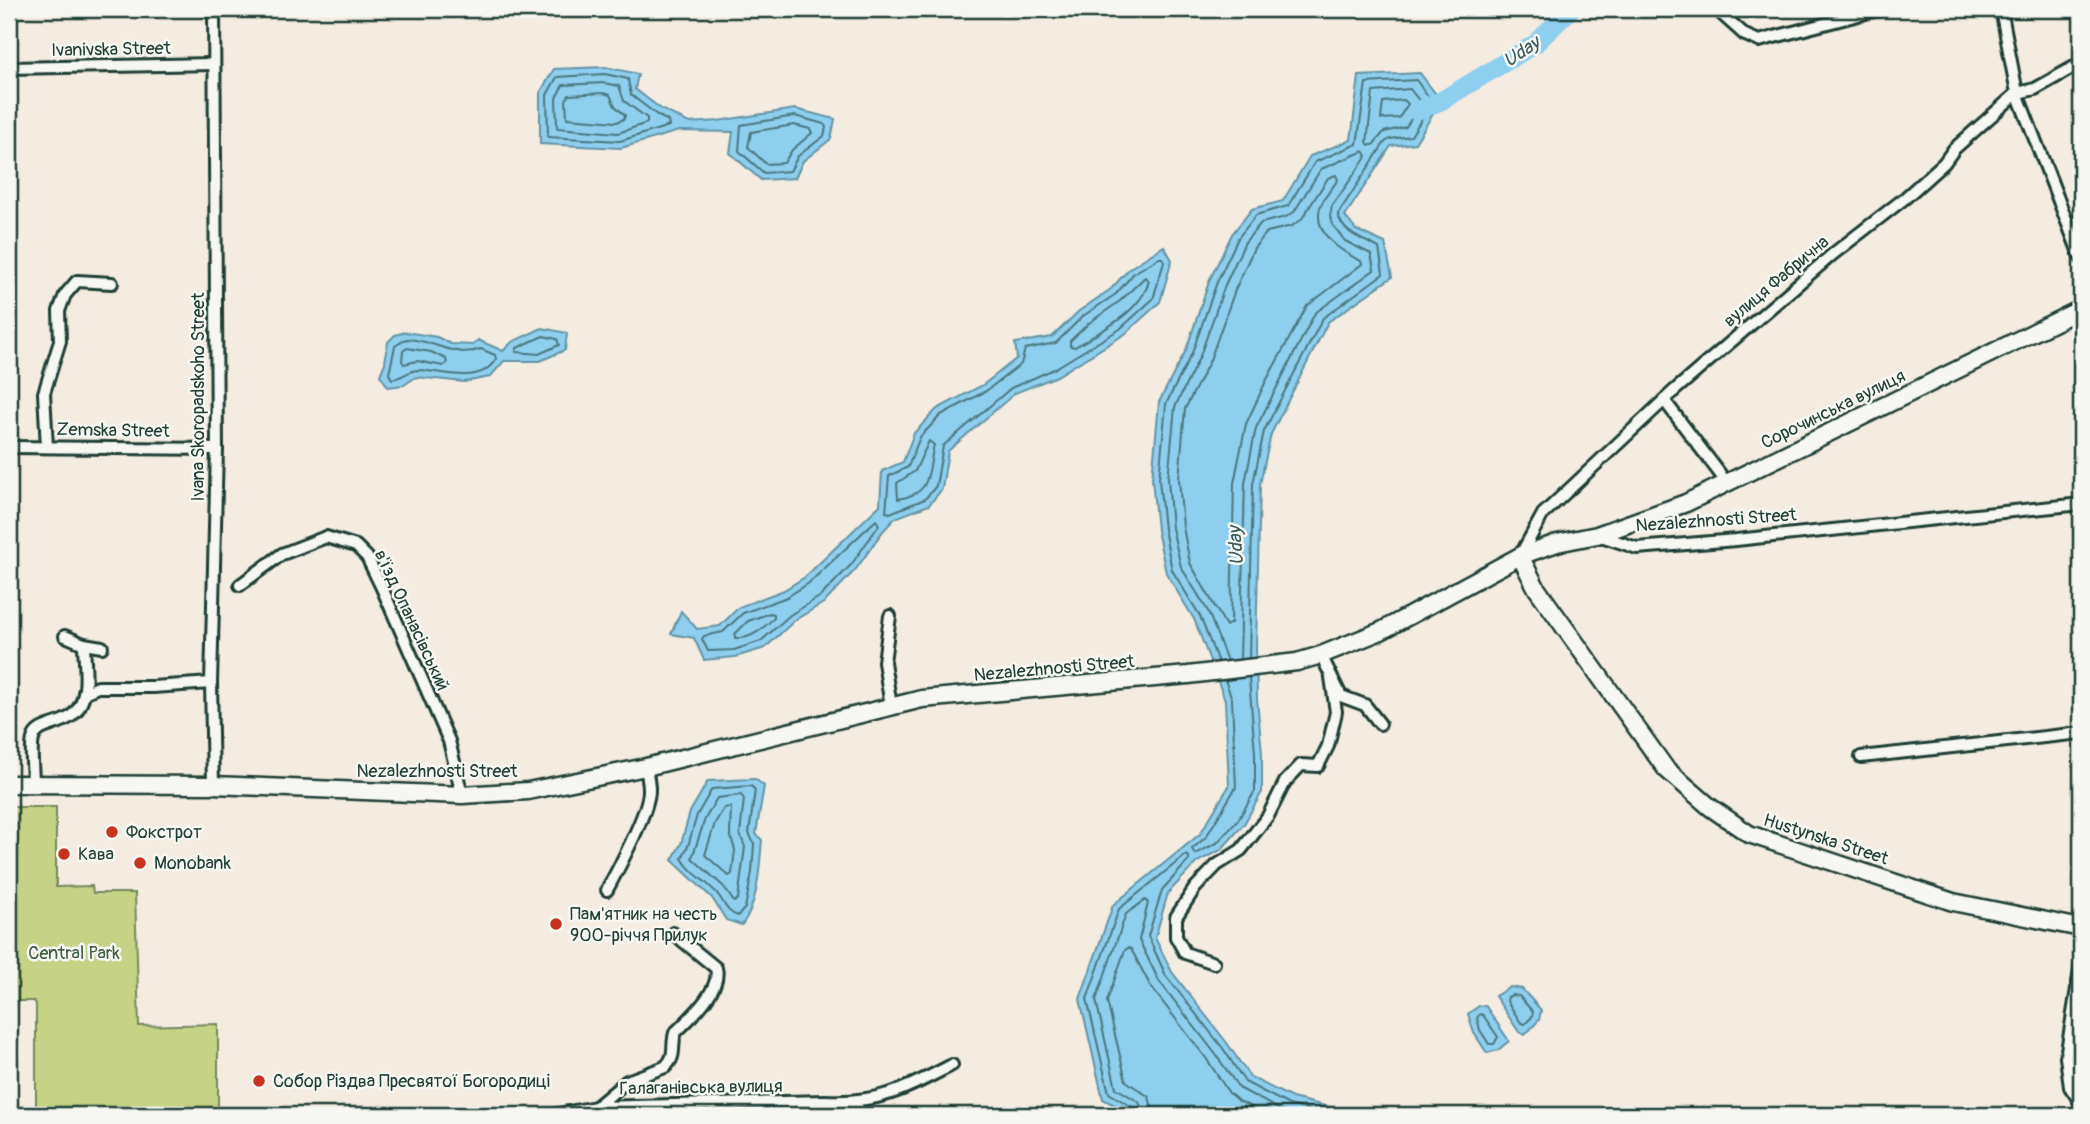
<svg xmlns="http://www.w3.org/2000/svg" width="2090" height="1124" viewBox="0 0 2090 1124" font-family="Pangolin,sans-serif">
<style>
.green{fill:#c6d386;stroke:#72885d;stroke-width:2}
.water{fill:#8eceef;stroke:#6294a4;stroke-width:2}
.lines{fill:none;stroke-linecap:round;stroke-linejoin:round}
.shore{stroke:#4b777f;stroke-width:2}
.river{stroke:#8eceef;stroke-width:19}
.street-casing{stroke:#1f3d34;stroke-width:16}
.secondary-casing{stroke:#1f3d34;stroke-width:21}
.street{stroke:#f6f6f2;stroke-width:10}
.secondary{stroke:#f6f6f2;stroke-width:16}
.poi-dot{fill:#c8321e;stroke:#f6f6f2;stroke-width:2.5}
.labels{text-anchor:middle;stroke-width:5;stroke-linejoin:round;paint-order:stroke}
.street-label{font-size:18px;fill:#1f3d34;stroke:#f6f6f2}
.poi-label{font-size:18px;fill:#1f3d34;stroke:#f6f6f2;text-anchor:start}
.park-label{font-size:18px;fill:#405b44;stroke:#f6f6f2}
.water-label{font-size:19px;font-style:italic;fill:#355a59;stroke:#f6f6f2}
</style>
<rect width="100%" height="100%" fill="#f4ebe1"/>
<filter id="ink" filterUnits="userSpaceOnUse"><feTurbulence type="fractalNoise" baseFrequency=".0143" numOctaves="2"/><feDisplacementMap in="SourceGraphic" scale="14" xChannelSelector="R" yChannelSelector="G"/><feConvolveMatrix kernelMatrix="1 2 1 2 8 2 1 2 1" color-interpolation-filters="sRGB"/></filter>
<g filter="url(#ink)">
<polygon class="green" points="9,807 56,807 56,887 92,886 93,893 135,893 139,1026 218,1024 218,1115 36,1115 36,1004 34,1001 9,1001"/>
<g class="water">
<polygon points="605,67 638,74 635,89 661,109 689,123 718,121 795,109 835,119 831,139 803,161 795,178 761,180 730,153 733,132 679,131 621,148 540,144 540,93 554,69"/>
<polygon points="1420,73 1441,101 1415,143 1391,146 1345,216 1356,230 1385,243 1392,277 1328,322 1271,434 1260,484 1256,648 1257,699 1262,753 1262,792 1244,824 1221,850 1197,862 1168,893 1155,938 1172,972 1227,1043 1250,1077 1292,1098 1363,1115 1133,1115 1103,1099 1080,999 1113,905 1200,834 1229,786 1225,700 1194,619 1166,573 1157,530 1152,479 1159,402 1186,350 1210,279 1232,234 1252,209 1283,201 1310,156 1351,140 1359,76"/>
<polygon points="1164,246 1172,260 1160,302 1125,334 1057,376 1015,393 948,451 942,489 929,505 895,518 883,531 856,569 825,602 795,620 765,648 735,657 704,660 694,638 671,634 681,611 697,629 720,626 739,607 784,590 805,577 880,505 882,471 903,462 914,433 937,409 983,385 1017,358 1015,343 1052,337 1079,311 1111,289 1130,268"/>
<polygon points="542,328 567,333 565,350 540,361 504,361 490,377 464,382 416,377 404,385 388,387 380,375 385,363 388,342 395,335 405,332 437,337 451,344 473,345 478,340 503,351 512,342"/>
<path d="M 755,779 L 764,786 L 756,834 L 762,840 C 759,869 759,901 742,925 L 726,920 L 712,898 L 672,860 L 681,844 L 690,812 L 708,781 Z"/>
<polygon points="1510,987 1522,989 1541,1010 1539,1020 1525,1035 1519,1032 1495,996"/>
<polygon points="1485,1005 1509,1041 1498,1050 1487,1053 1474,1033 1468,1014 1479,1006"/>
</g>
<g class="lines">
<g class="shore">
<polygon points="605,74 628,79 631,95 657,115 668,121 669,126 620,141 548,137 547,95 557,77"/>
<polygon points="604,83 619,86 624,101 647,118 647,123 618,133 557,128 556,98 563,85"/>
<polygon points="1410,89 1421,103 1406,127 1384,132 1373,145 1369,145 1367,142 1373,92"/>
<polygon points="603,93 610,95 615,106 625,115 624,119 617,122 567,118 566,100 569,95"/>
<polygon points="1404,100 1408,104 1399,118 1381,119 1383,102"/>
<polygon points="795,116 824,124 826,127 824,136 798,156 790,171 764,173 739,151 741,125"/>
<polygon points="794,125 810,129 812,133 792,150 784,163 766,164 748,147 751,132"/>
<path d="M 1336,175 L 1338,180 C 1332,188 1323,198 1320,208 C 1313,234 1342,252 1361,261 L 1362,264 L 1307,306 L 1266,381 L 1246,424 L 1234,483 L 1231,623 L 1226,626 L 1190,563 L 1183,527 L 1179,479 L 1185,409 L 1210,360 L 1235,290 L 1254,248 L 1267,232 L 1292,226 L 1301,220 L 1328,178 Z"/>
<polygon points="1159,258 1163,258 1164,262 1153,299 1120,329 1054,369 1011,388 943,446 936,486 925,499 890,513 886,512 889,476 908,467 920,437 941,415 986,391 1021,364 1025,349 1056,343 1083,316 1116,294 1134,273"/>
<path d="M 1145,277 L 1149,281 C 1141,312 1101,331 1075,347 L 1070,346 L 1070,341 L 1089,323 L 1120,301 Z"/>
<polygon points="543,336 557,339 559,345 539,354 516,352 517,348"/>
<path d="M 406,339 C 432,339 455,359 481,349 L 495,355 L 496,359 C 480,386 443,371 418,370 C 409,370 402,378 392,379 L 389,374 L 395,346 Z"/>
<polygon points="407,348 431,352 446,359 447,363 443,366 417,361 404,364 402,361 403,351"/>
<path d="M 929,441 L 934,445 C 927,473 933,494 898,499 L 897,483 L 915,471 Z"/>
<polygon points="876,520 879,525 851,565 821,596 790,615 761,641 734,650 708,651 702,639 704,636 723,632 743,613 787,597 809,583"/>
<path d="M 770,613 L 774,614 L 774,618 C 762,629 751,640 735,638 L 735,634 L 748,621 Z"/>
<polyline points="1227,661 1208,611 1181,567 1172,528 1168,479 1175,407 1200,356 1225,285 1245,242 1261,223 1286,217 1294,212 1321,169 1364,151 1367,156 1332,206 1330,216 1332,224 1345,241 1371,254 1374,270 1315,313 1256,428 1245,483 1240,659"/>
<path d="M 1218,662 L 1200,616 L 1172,570 L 1164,529 L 1159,479 L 1166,404 L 1192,353 L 1217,282 L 1238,238 L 1256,215 L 1288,206 L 1315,162 L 1357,144 L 1366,83 L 1416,80 L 1431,100 L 1431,104 L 1411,136 L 1390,139 L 1385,142 L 1338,214 C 1342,234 1363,239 1379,248 L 1383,274 L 1323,318 L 1264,431 L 1253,484 L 1249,658"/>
<polyline points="1225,680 1232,699 1236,787 1206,837 1192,849 1195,854 1217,843 1238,820 1255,791 1255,753 1249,677"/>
<path d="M 751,786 L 755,790 L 749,833 L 754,844 L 752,872 L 745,908 L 738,916 C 727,913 725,904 719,896 C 708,881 690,874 682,858 L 688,846 L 697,815 L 712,789 Z"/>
<polygon points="741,795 744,799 740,834 745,847 738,899 734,902 723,886 692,858 705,819 717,798"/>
<polygon points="731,807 730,834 735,850 732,874 729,876 705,855 715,823 724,808"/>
<polygon points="1512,995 1519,996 1533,1012 1532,1017 1525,1024 1521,1023 1507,1001 1508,997"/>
<polygon points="1480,1014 1483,1015 1498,1037 1494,1044 1489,1044 1480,1030 1477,1018"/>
<polyline points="1135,1115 1132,1107 1109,1093 1087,999 1119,909 1186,855 1189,857 1189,860 1162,890 1148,936 1166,976 1222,1047 1245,1082 1289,1105 1330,1115"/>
<polyline points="1144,1115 1139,1102 1116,1088 1096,1000 1126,914 1145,900 1148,903 1139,940 1159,981 1214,1052 1239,1088 1284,1112 1294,1115"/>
<polyline points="1154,1115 1149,1097 1126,1081 1107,1001 1125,950 1128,948 1131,949 1151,987 1206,1058 1229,1093 1237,1100 1267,1115"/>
</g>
<polyline class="river" points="1416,111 1441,101 1535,44 1571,9"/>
<defs>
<g id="street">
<polyline points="1716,9 1745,35 1759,41 1881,9"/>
<polyline points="2001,9 2017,93 2081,258"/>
<polyline points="9,68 213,64"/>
<polyline points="1664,400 1727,483"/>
<polyline points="9,447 217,449"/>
<polyline points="47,447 44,393 60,341 59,311 65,295 77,281 112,283"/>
<polyline points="1598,535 1637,548 1736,540 2081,504"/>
<polyline points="1520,556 1543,514 1675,390 1833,254 1905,198 1944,163 1954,149 2017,93 2035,89 2081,63"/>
<polyline points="240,585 282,554 326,537 356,546 367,557 382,588 449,741 462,795"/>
<polyline points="890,616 884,662 891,706"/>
<polyline points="65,636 84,644 102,647"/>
<polyline points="1321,655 1341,696 1365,705 1380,724"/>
<polyline points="84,693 98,687 153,687 211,683"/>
<polyline points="1861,757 2081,733"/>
<path d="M 33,783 C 33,770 30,751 33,739 C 39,718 76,732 84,694 C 88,679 84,659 84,644"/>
<polyline points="213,785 211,683 217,449 214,9"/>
<path d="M 607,890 C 618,869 650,810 649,789 C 649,782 647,774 646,767"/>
<polyline points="1214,963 1185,953 1176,937 1176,917 1195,888 1217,865 1241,850 1268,816 1285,782 1301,765 1318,766 1328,746 1336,712 1331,677"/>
<polyline points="2081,964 2066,1057 2070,1087 2081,1103"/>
<polyline points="852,1102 864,1115"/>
<path d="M 596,1107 L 627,1081 L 665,1067 C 677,1056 671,1047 675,1033 C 689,1019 722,990 716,968 L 673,933"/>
<path d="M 552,1115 L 596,1107 L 825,1101 C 878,1104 906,1089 952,1065"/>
</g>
<g id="secondary">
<polyline points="1520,556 1537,589 1666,769 1710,807 1749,834 1953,902 2081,928"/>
<polyline points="9,784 213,785 462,795 528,791 646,767 922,699 1188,675 1297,662 1321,655 1381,631 1520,556 1557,543 1597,535 1686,503 2081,309"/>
</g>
</defs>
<use href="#street" class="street-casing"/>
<use href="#secondary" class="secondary-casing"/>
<use href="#street" class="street"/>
<use href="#secondary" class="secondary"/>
</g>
</g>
<g class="poi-dot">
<circle cx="112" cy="832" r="7"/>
<circle cx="64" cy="854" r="7"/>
<circle cx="140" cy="863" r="7"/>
<circle cx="556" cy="924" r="7"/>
<circle cx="259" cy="1081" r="7"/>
</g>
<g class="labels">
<g class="street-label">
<text transform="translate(111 49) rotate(-1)" y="6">Ivanivska Street</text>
<text transform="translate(1776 281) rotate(-40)" y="6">вулиця Фабрична</text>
<text transform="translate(198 397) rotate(-90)" y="6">Ivana Skoropadskoho Street</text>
<text transform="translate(1833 409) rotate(-26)" y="6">Сорочинська вулиця</text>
<text transform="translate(113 430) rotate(1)" y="6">Zemska Street</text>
<text transform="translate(1716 520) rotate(-4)" y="6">Nezalezhnosti Street</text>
<text transform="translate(412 620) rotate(65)" y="6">в'їзд Опанасівський</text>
<text transform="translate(1054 668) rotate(-5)" y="6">Nezalezhnosti Street</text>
<text x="437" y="777">Nezalezhnosti Street</text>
<text transform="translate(1826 839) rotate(18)" y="6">Hustynska Street</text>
<text transform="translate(701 1087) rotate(-1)" y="6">Галаганівська вулиця</text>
</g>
<g class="poi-label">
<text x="126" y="838">Фокстрот</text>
<text x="78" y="860">Кава</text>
<text x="154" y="869">Monobank</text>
<text x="570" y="920">Пам'ятник на честь<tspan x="570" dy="21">900-річчя Прилук</tspan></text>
<text x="273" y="1087">Собор Різдва Пресвятої Богородиці</text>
</g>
<g class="park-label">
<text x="74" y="959">Central Park</text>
</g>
<g class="water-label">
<text transform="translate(1521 51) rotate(-34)" y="7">Uday</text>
<text transform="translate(1235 546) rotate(-94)" y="7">Uday</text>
</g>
</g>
<rect width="2090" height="1124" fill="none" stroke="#f6f6f2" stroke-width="35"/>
<rect x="18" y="18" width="2055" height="1089" fill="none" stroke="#1f3d34" stroke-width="2.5" filter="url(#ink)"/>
</svg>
